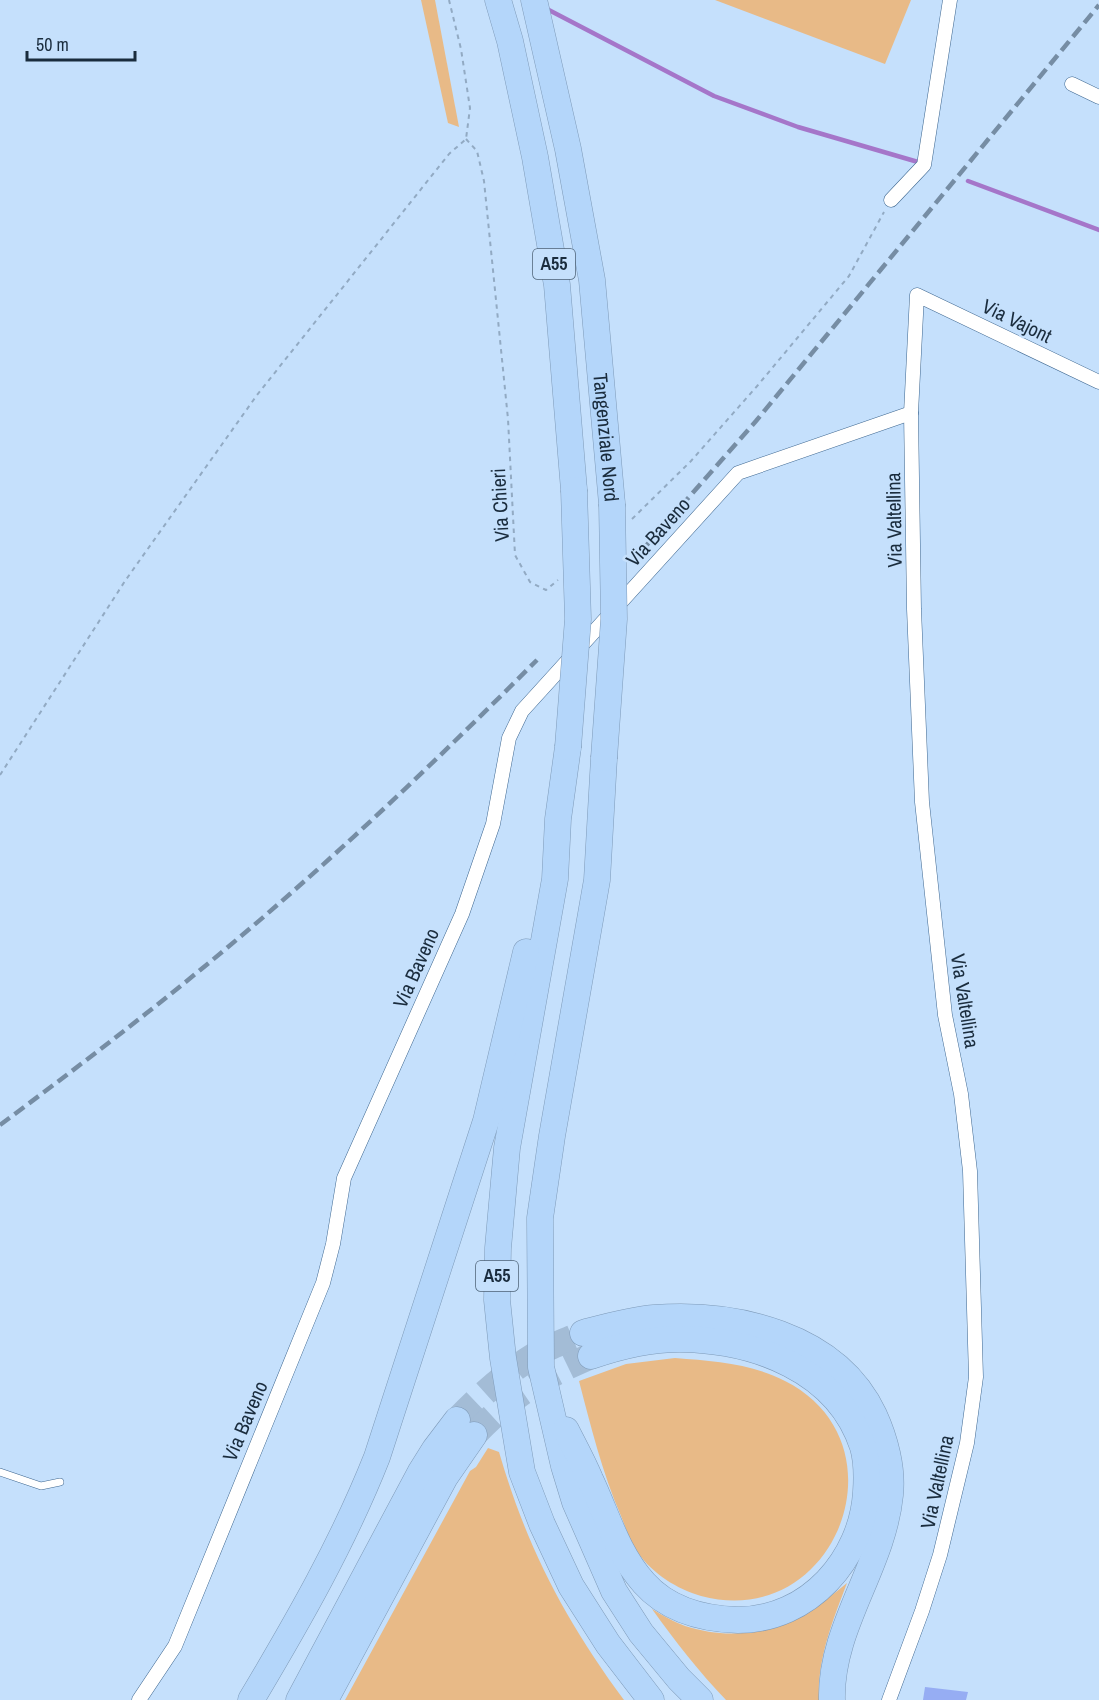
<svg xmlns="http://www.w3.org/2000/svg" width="1099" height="1700" viewBox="0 0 1099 1700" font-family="'Archivo Narrow',sans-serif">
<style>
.green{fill:#e8ba87}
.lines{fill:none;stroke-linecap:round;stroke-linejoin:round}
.stream{stroke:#a576c9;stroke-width:4.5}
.building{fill:#96adf3}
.motorway-tunnel{stroke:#a3bcd6;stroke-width:26;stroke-dasharray:26 13;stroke-linecap:butt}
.service-casing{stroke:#3e6790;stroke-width:8}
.minor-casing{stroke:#3e6790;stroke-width:15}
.motorway-casing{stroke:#7e9ab8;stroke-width:27}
.path{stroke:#92aac3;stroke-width:2;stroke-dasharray:4.5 4.5;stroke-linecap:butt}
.service{stroke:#fff;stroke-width:7}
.minor{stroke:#fff;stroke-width:14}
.motorway{stroke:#b4d6fa;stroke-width:26}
.rail{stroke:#768da4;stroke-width:4.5;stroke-dasharray:12 6;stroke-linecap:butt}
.motorway-bridge-casing{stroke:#7e9ab8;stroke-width:27;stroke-linecap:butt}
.motorway-bridge{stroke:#b4d6fa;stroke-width:26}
.labels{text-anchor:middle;stroke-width:5;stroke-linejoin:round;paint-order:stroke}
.shield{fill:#c5e0fc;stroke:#4d6276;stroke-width:1.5}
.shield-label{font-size:18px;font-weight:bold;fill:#1a2c3d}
.street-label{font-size:20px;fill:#1a2c3d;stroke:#c5e0fc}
</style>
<rect width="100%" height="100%" fill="#c5e0fc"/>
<g class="green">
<polygon points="421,0 435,0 459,127 448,123"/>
<polygon points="715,0 911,0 885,64"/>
<path d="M 675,1358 C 713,1361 750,1363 785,1381 C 908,1443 836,1632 701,1596 C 677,1589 653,1574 638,1553 C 630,1542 626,1528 621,1516 C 602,1472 591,1427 579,1381 L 626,1364 Z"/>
<path d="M 488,1448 L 499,1452 C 527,1548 565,1620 624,1700 L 345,1700 L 470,1471 L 476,1467 Z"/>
<path d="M 847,1583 C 833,1620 817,1659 819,1700 L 726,1700 C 699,1672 675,1641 652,1609 C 662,1615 674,1622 685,1626 C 748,1646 799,1624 847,1583 Z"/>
</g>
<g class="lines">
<g class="stream">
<polyline points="545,8 714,96 798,127 918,162"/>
<polyline points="968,181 1099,230"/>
</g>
</g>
<polygon class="building" points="925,1687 968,1692 966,1700 923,1700"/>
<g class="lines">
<g class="motorway-tunnel">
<path d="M 457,1420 C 482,1394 508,1371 540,1352 C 553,1345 569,1340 583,1333"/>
<path d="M 474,1435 C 512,1395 541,1378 591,1356"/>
</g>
<defs>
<polyline id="service" points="0,1472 41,1486 60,1482"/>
<g id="minor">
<polyline points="1072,84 1099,97"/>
<polyline points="891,200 924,165 950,0"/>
<polyline points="139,1700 175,1646 323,1283 333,1244 344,1178 462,914 493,824 509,738 522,711 738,473 911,413"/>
<polyline points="889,1700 922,1611 940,1555 967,1443 976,1377 970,1171 961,1094 945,1015 922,802 914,609 911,413 917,295 1099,382"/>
</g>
<g id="motorway">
<polyline points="498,0 510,41 535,157 557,285 574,490"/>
<path id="s1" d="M 534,0 L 568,149 L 592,280 L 612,504"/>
<polyline points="568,747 558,819 555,879 507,1148 498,1248 497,1300 503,1358 522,1472 542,1524 571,1586 608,1644 651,1700"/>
<polyline points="604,758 597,880 552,1136 540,1218 541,1367 564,1466 575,1502 614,1591 641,1633 679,1679 700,1700"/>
<path d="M 583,1333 C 606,1327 630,1320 654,1318 C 735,1312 836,1334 874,1415 C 885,1439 893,1469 890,1495 C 883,1567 830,1627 832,1700"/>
<path d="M 566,1430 C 574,1446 583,1462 590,1479 C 607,1515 617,1553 644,1583 C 668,1610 703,1619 738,1620 C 809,1620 862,1559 866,1492 C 867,1477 867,1461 863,1447 C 838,1369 754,1340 680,1339 C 650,1339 620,1346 591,1356"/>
<path d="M 251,1700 C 298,1621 343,1543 377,1457 L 486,1121 L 526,952"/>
<polyline points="299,1700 420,1473 435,1449 457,1420"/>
<polyline points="325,1700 445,1477 474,1435"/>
</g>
</defs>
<use href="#service" class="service-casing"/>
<use href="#minor" class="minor-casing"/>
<use href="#motorway" class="motorway-casing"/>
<g class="path">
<polyline points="466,139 477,151 484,181 508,419 515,555 530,582 546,590 558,580"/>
<polyline points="632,519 691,461 758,385 849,276 884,212"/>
<polyline points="0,775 125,581 257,395 449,154 466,139 470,108 461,49 449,0"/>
</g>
<use href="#service" class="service"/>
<use href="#minor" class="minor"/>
<use href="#motorway" class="motorway"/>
<g class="rail">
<polyline points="645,547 756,421 1099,5"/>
<path d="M 0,1125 C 78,1067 154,1009 228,947 C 336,857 438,759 537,660"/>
</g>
<defs>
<g id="motorway-bridge">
<polyline points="568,747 578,619 574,490"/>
<polyline points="604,758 614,619 612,504"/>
</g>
</defs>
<use href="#motorway-bridge" class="motorway-bridge-casing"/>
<use href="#motorway-bridge" class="motorway-bridge"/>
</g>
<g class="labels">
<g class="shield">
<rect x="533" y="249" width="42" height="30" rx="4.5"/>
<rect x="476" y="1261" width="42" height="30" rx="4.5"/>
</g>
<g class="shield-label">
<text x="554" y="270">A55</text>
<text x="497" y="1282">A55</text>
</g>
<g class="street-label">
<text transform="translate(1017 321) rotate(26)" y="7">Via Vajont</text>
<text dy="7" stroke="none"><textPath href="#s1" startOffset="444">Tangenziale Nord</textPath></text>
<text transform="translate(500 505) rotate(-93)" y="7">Via Chieri</text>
<text transform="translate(894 520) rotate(-91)" y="7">Via Valtellina</text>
<text transform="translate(658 532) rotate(-48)" y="7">Via Baveno</text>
<text transform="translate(416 968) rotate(-66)" y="7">Via Baveno</text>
<text transform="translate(965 1001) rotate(81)" y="7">Via Valtellina</text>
<text transform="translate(245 1421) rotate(-67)" y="7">Via Baveno</text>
<text transform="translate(937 1482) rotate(-78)" y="7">Via Valtellina</text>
</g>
</g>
<path d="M27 51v9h108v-9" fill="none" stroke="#1a2c3d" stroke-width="3"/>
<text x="36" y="51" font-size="18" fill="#1a2c3d" stroke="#c5e0fc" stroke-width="4.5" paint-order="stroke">50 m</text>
</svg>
